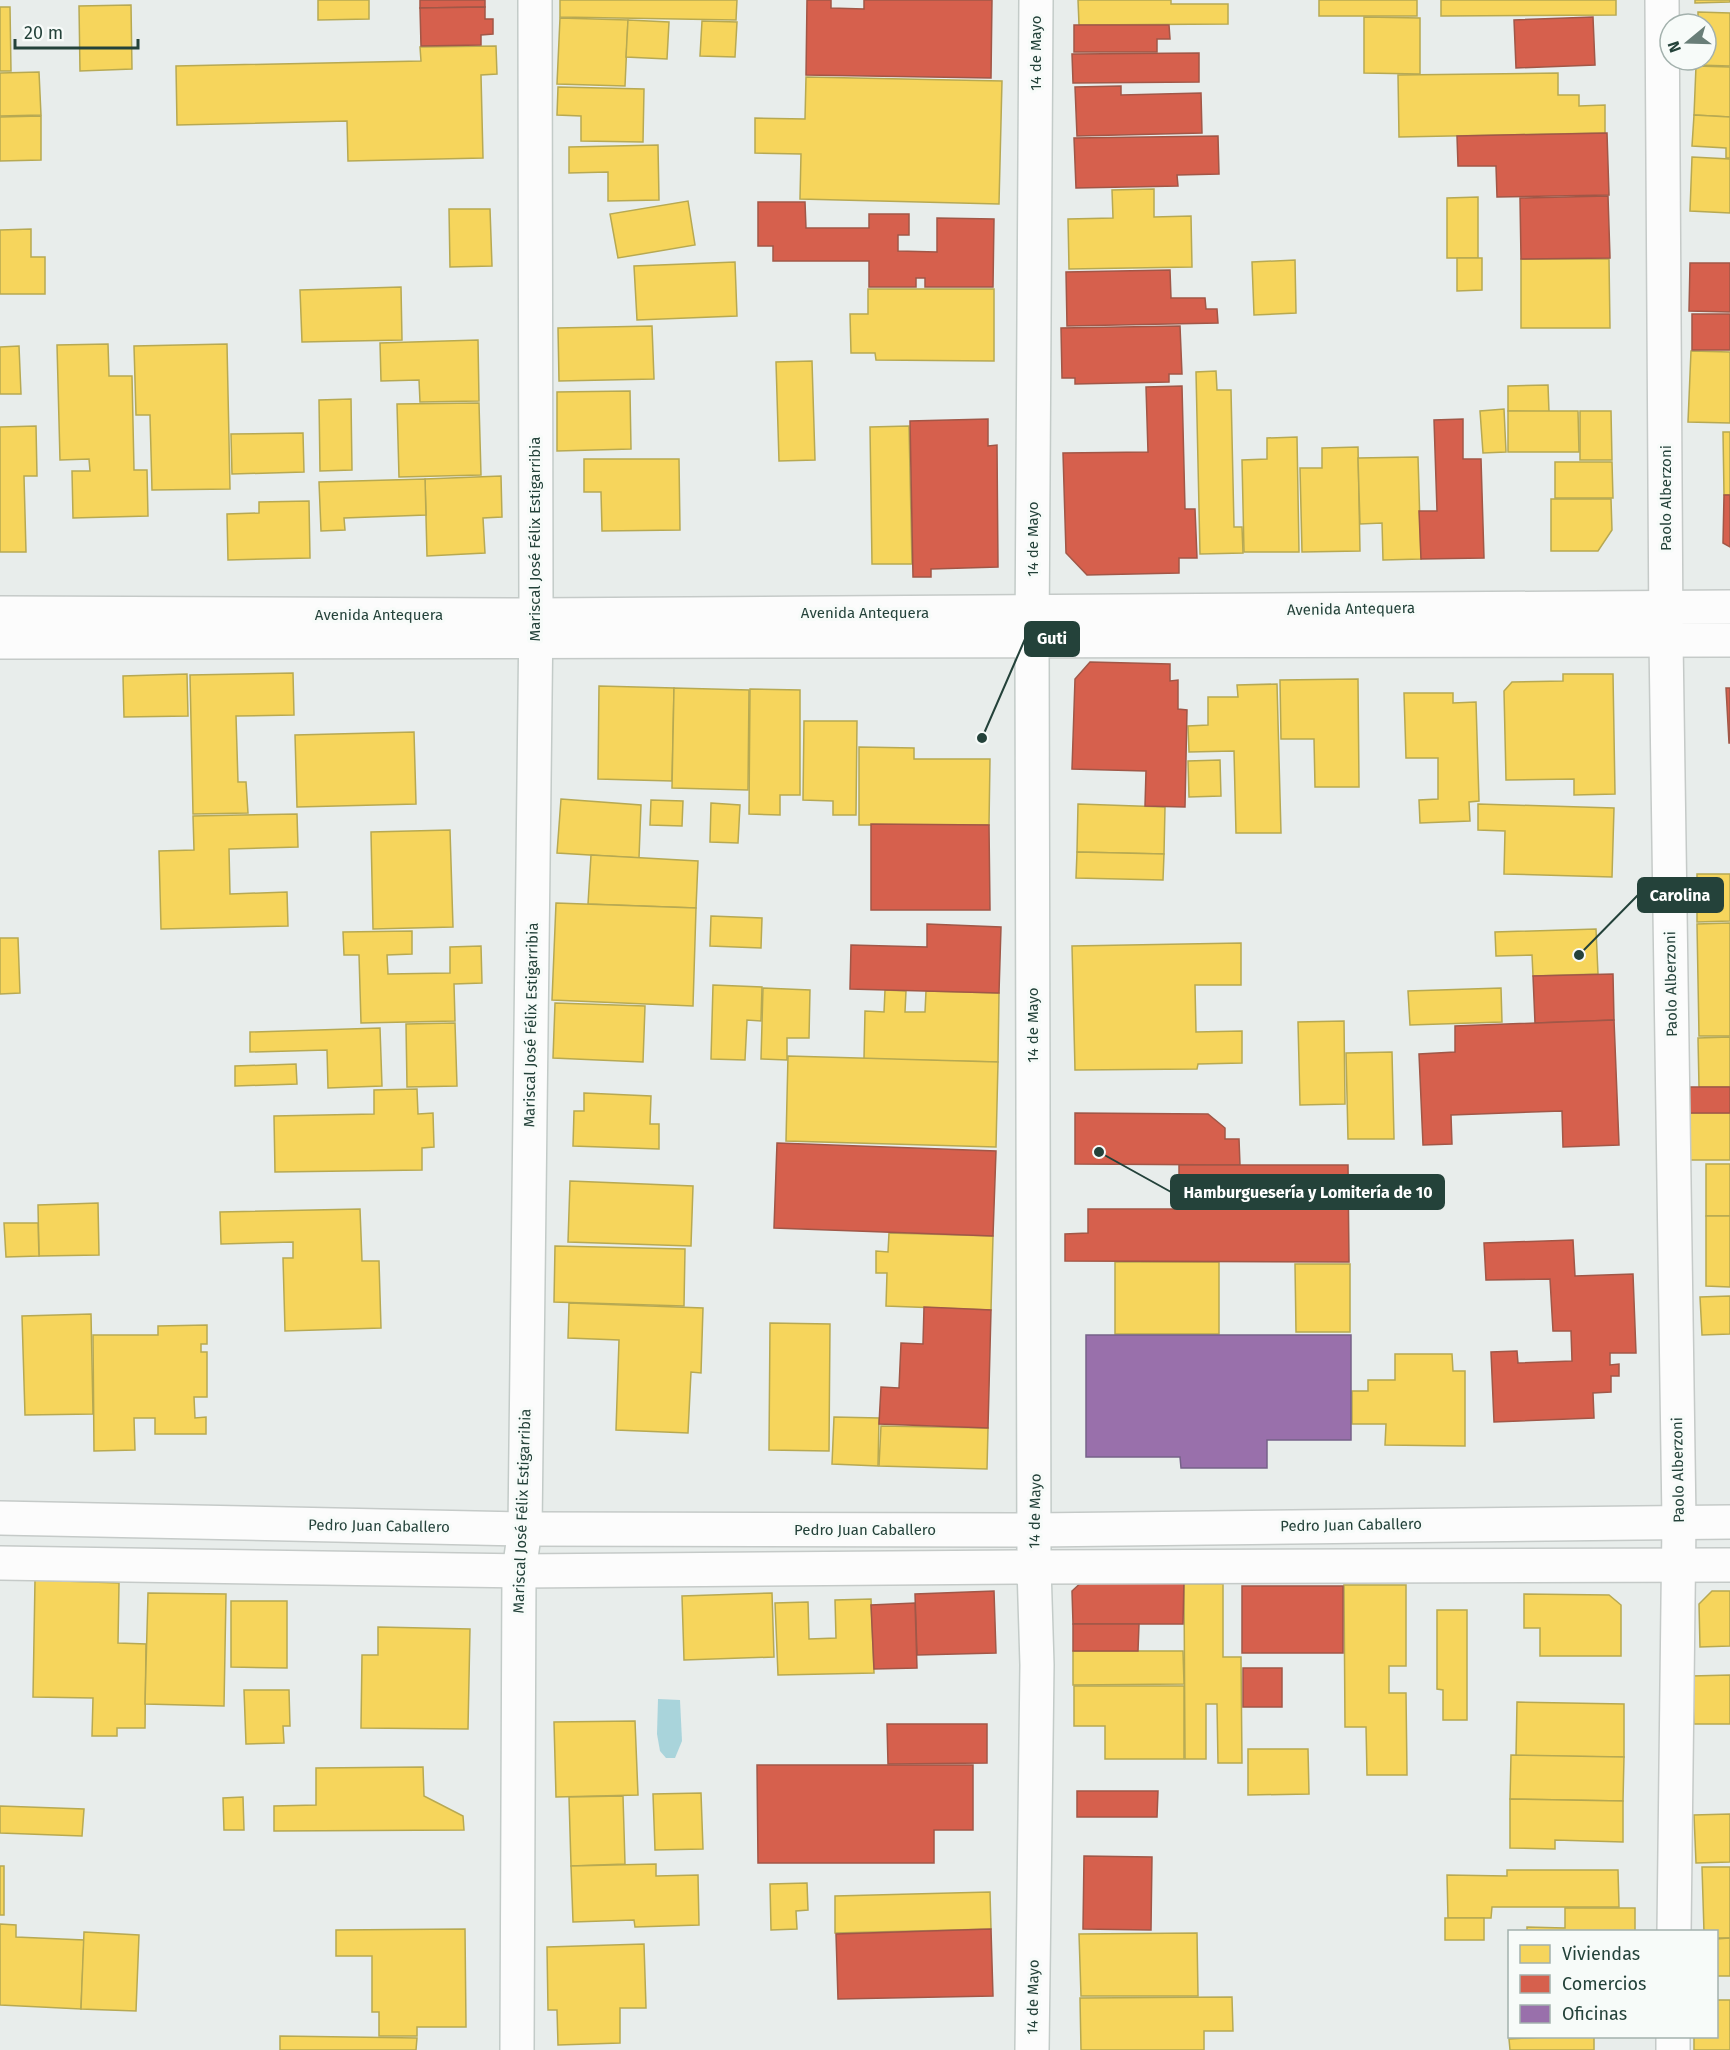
<svg xmlns="http://www.w3.org/2000/svg" width="1730" height="2050" viewBox="0 0 1730 2050" font-family="'Fira Sans',sans-serif">
<style>
.water{fill:#a9d4db}
.homes{fill:#f6d55c;stroke:#b7a952;stroke-width:1.5}
.shops{fill:#d6604d;stroke:#a15747;stroke-width:1.5}
.offices{fill:#9970ab;stroke:#766289;stroke-width:1.5}
.lines{fill:none;stroke-linecap:round;stroke-linejoin:round}
.minor-casing{stroke:#c5cac8;stroke-width:36}
.secondary-casing{stroke:#c3cbc8;stroke-width:36}
.minor{stroke:#fcfcfc;stroke-width:33}
.secondary{stroke:#fcfcfc;stroke-width:33}
.labels{text-anchor:middle;stroke-width:6;stroke-linejoin:round;paint-order:stroke}
.street-label{font-size:15px;fill:#24423a;stroke:#f7fbf9}
.leader{fill:none;stroke:#24423a;stroke-width:2}
.callout-dot{fill:#24423a;stroke:#f7fbf9;stroke-width:2}
.callout{fill:#24423a;stroke:#24423a;stroke-width:2}
.callout-label{font-size:16px;text-anchor:middle;font-weight:bold;fill:#fff}
</style>
<rect width="100%" height="100%" fill="#e8edeb"/>
<polygon class="water" points="658,1699 680,1700 682,1741 675,1758 666,1758 660,1751 657,1734"/>
<g class="homes">
<polygon points="318,0 369,0 369,19 318,20"/>
<polygon points="560,0 737,0 736,20 560,17"/>
<polygon points="1078,0 1171,0 1171,4 1228,4 1228,24 1079,25"/>
<rect x="1319" y="0" width="98" height="16"/>
<polygon points="1441,0 1616,0 1616,15 1441,16"/>
<polygon points="1695,0 1730,0 1730,2 1695,3"/>
<polygon points="131,5 132,69 80,71 79,6"/>
<polygon points="0,7 10,7 11,71 0,71"/>
<polygon points="1698,12 1730,13 1730,66 1696,65 1697,60 1706,60 1706,24 1698,24"/>
<polygon points="1364,17 1420,18 1420,74 1364,73"/>
<polygon points="560,18 628,20 625,86 557,84"/>
<polygon points="628,20 669,22 667,59 626,57"/>
<polygon points="702,21 737,22 735,57 700,56"/>
<polygon points="496,46 497,74 481,75 483,158 348,161 347,121 177,125 176,66 421,61 420,47"/>
<polygon points="1696,66 1730,67 1730,117 1694,115"/>
<polygon points="39,72 41,115 0,116 0,73"/>
<polygon points="1558,73 1558,95 1579,95 1579,106 1605,105 1605,133 1399,137 1398,75"/>
<polygon points="806,77 1002,81 999,204 800,199 801,154 755,153 755,118 805,119"/>
<polygon points="558,87 644,89 643,142 581,141 581,116 557,115"/>
<polygon points="1694,115 1730,117 1730,158 1726,158 1726,148 1692,146"/>
<polygon points="41,116 41,160 0,161 0,117"/>
<polygon points="658,145 659,200 608,201 608,172 569,173 569,147"/>
<polygon points="1692,157 1730,159 1730,213 1690,211"/>
<polygon points="1154,189 1154,217 1191,216 1192,267 1069,269 1068,219 1113,218 1112,190"/>
<polygon points="1478,197 1478,258 1447,258 1447,198"/>
<polygon points="688,201 695,245 618,258 610,214"/>
<polygon points="449,209 490,209 492,266 450,267"/>
<polygon points="31,229 31,257 45,257 45,294 0,294 0,230"/>
<polygon points="1457,258 1482,258 1482,290 1457,291"/>
<polygon points="1521,259 1609,259 1610,328 1521,328"/>
<polygon points="1295,260 1296,313 1254,315 1252,262"/>
<polygon points="735,262 737,316 637,320 634,266"/>
<polygon points="401,287 402,340 302,342 300,290"/>
<polygon points="868,289 994,289 994,361 876,360 875,353 851,353 850,314 868,314"/>
<polygon points="652,326 654,379 559,381 558,328"/>
<polygon points="478,340 479,401 420,402 419,380 381,381 380,343"/>
<polygon points="108,344 109,376 132,376 134,470 147,470 148,516 73,518 72,471 90,471 89,459 60,460 57,345"/>
<polygon points="227,344 230,489 152,490 150,415 136,415 134,346"/>
<polygon points="19,346 21,394 0,394 0,347"/>
<polygon points="1691,351 1730,352 1730,423 1688,422"/>
<polygon points="812,361 815,460 779,461 776,362"/>
<polygon points="1216,371 1217,390 1231,390 1234,527 1242,527 1243,553 1200,554 1196,372"/>
<polygon points="1548,385 1549,412 1508,411 1508,386"/>
<polygon points="630,391 631,449 557,451 557,392"/>
<polygon points="351,399 352,470 320,471 319,400"/>
<polygon points="479,403 481,475 399,477 397,404"/>
<polygon points="1504,409 1506,452 1483,453 1480,411"/>
<polygon points="1508,411 1578,411 1579,452 1508,452"/>
<polygon points="1580,411 1611,411 1612,460 1580,460"/>
<polygon points="36,426 37,476 24,476 26,552 0,552 0,427"/>
<polygon points="909,426 912,564 872,564 870,427"/>
<polygon points="1723,432 1730,432 1730,495 1724,495"/>
<polygon points="303,433 304,472 232,474 231,434"/>
<polygon points="1297,437 1299,552 1244,552 1242,460 1267,459 1267,438"/>
<polygon points="1358,447 1360,551 1302,552 1300,468 1322,468 1322,448"/>
<polygon points="1418,457 1421,559 1383,560 1382,523 1360,524 1358,458"/>
<polygon points="584,459 679,459 680,530 602,531 601,492 584,492"/>
<polygon points="1555,462 1612,462 1613,498 1555,498"/>
<polygon points="501,476 502,517 483,518 485,553 427,556 425,479"/>
<polygon points="425,479 426,515 344,518 345,530 321,531 319,482"/>
<polygon points="1551,499 1611,499 1612,530 1598,551 1551,551"/>
<polygon points="309,501 310,558 228,560 227,514 259,513 259,502"/>
<polygon points="293,673 294,715 236,716 238,782 246,782 248,813 193,814 190,675"/>
<polygon points="187,674 188,716 124,717 123,676"/>
<polygon points="1563,674 1613,674 1615,794 1574,795 1574,779 1506,780 1504,691 1512,682 1563,681"/>
<polygon points="1358,679 1359,787 1315,787 1314,739 1281,739 1280,680"/>
<polygon points="1277,684 1281,833 1236,833 1234,751 1189,752 1188,726 1208,725 1208,697 1238,697 1237,685"/>
<polygon points="599,686 674,688 672,781 598,779"/>
<polygon points="674,688 749,690 748,790 672,788"/>
<polygon points="750,689 800,690 800,795 780,795 780,815 749,814"/>
<polygon points="1404,693 1453,693 1453,703 1476,702 1479,801 1469,802 1470,821 1420,823 1419,800 1438,799 1438,758 1406,758"/>
<polygon points="804,721 857,721 856,815 833,815 833,801 803,800"/>
<polygon points="414,732 416,804 297,807 295,735"/>
<polygon points="859,747 914,748 914,759 990,759 989,825 859,825"/>
<polygon points="1220,760 1221,796 1189,797 1188,761"/>
<polygon points="561,799 641,805 639,858 557,853"/>
<polygon points="651,800 683,801 682,826 650,825"/>
<polygon points="711,803 740,805 738,843 710,842"/>
<polygon points="1078,804 1165,807 1164,854 1077,852"/>
<polygon points="1478,804 1614,808 1612,877 1504,874 1505,831 1478,830"/>
<polygon points="297,814 298,847 229,849 230,894 287,892 288,926 161,929 159,851 194,850 193,816"/>
<polygon points="450,830 453,927 373,929 371,832"/>
<polygon points="1077,852 1164,854 1163,880 1076,878"/>
<polygon points="591,855 698,861 696,908 588,904"/>
<polygon points="1697,874 1730,874 1730,921 1697,922"/>
<polygon points="556,903 696,908 693,1006 552,1000"/>
<polygon points="711,916 762,918 761,948 710,946"/>
<polygon points="1730,923 1730,1036 1699,1036 1697,924"/>
<polygon points="1596,929 1598,974 1533,976 1532,955 1496,956 1495,932"/>
<polygon points="412,931 412,954 387,955 388,974 450,973 450,947 481,946 482,983 454,984 455,1021 361,1023 359,955 344,955 343,932"/>
<polygon points="0,938 18,938 20,993 0,994"/>
<polygon points="1241,943 1241,985 1195,985 1196,1032 1242,1031 1242,1063 1198,1064 1197,1069 1075,1070 1072,946"/>
<polygon points="713,985 762,987 761,1021 747,1020 745,1060 711,1059"/>
<polygon points="763,988 810,990 809,1038 787,1038 787,1060 761,1059"/>
<polygon points="1501,988 1502,1022 1410,1025 1408,991"/>
<polygon points="885,990 906,991 905,1012 925,1012 926,991 999,993 998,1062 864,1059 865,1011 884,1012"/>
<polygon points="555,1003 645,1006 643,1062 553,1058"/>
<polygon points="1344,1021 1345,1104 1300,1105 1298,1022"/>
<polygon points="455,1023 457,1086 407,1087 406,1024"/>
<polygon points="380,1028 382,1086 328,1088 327,1050 250,1052 250,1032"/>
<polygon points="1730,1037 1730,1087 1699,1087 1698,1038"/>
<polygon points="1392,1052 1394,1139 1348,1139 1346,1053"/>
<polygon points="788,1056 998,1062 996,1147 786,1141"/>
<polygon points="296,1064 297,1084 235,1086 235,1066"/>
<polygon points="417,1089 418,1114 433,1113 434,1147 422,1148 422,1170 275,1172 274,1116 374,1114 374,1090"/>
<polygon points="584,1093 651,1096 650,1124 659,1124 659,1149 573,1146 574,1111 584,1111"/>
<rect x="1690" y="1113" width="40" height="47"/>
<rect x="1706" y="1164" width="24" height="52"/>
<polygon points="570,1181 693,1186 691,1246 568,1242"/>
<polygon points="98,1203 99,1255 39,1256 38,1205"/>
<polygon points="360,1209 362,1261 379,1261 381,1328 285,1331 283,1258 293,1258 293,1242 221,1244 220,1212"/>
<polygon points="1706,1216 1730,1216 1730,1287 1706,1286"/>
<polygon points="4,1223 38,1223 39,1256 6,1257"/>
<polygon points="889,1233 993,1236 991,1310 886,1306 887,1273 876,1273 876,1251 888,1252"/>
<polygon points="555,1246 685,1249 684,1306 554,1302"/>
<rect x="1115" y="1262" width="104" height="72"/>
<polygon points="1295,1264 1350,1264 1350,1332 1296,1332"/>
<polygon points="1730,1296 1730,1334 1702,1335 1700,1297"/>
<polygon points="569,1303 703,1308 701,1373 691,1372 688,1433 616,1430 619,1340 568,1338"/>
<polygon points="91,1314 93,1414 25,1415 22,1316"/>
<polygon points="770,1323 830,1324 829,1451 769,1450"/>
<polygon points="207,1325 207,1344 201,1344 201,1352 207,1352 207,1397 194,1397 195,1418 206,1417 206,1434 155,1434 155,1418 134,1418 135,1450 94,1451 93,1335 158,1335 158,1326"/>
<polygon points="1395,1354 1452,1354 1453,1371 1465,1371 1465,1446 1385,1445 1386,1424 1352,1424 1352,1391 1368,1391 1368,1380 1395,1380"/>
<polygon points="834,1417 879,1418 878,1466 832,1464"/>
<polygon points="881,1426 988,1428 987,1469 879,1466"/>
<polygon points="35,1580 119,1583 118,1643 146,1644 145,1728 117,1728 117,1736 92,1736 93,1698 33,1697"/>
<polygon points="1184,1584 1223,1584 1223,1657 1241,1657 1242,1763 1218,1763 1217,1704 1206,1704 1206,1759 1185,1759"/>
<polygon points="1344,1585 1406,1585 1406,1666 1389,1666 1389,1693 1406,1693 1407,1775 1367,1775 1366,1727 1345,1727"/>
<polygon points="1712,1591 1730,1591 1730,1646 1700,1647 1699,1604"/>
<polygon points="148,1593 226,1594 224,1706 145,1704"/>
<polygon points="772,1593 774,1657 684,1660 682,1596"/>
<polygon points="1524,1594 1609,1595 1621,1605 1621,1656 1540,1656 1540,1628 1524,1628"/>
<polygon points="871,1599 874,1673 778,1675 775,1603 808,1602 809,1639 836,1638 835,1600"/>
<polygon points="231,1601 287,1601 287,1668 231,1667"/>
<polygon points="1437,1610 1467,1610 1467,1720 1443,1720 1443,1690 1437,1689"/>
<polygon points="378,1627 470,1629 468,1729 361,1728 362,1655 378,1655"/>
<polygon points="1073,1651 1183,1651 1184,1684 1073,1685"/>
<polygon points="1730,1675 1730,1724 1694,1724 1692,1676"/>
<polygon points="1074,1686 1184,1686 1184,1759 1105,1759 1105,1726 1074,1726"/>
<polygon points="244,1690 289,1690 290,1726 283,1726 284,1743 246,1744"/>
<polygon points="1517,1702 1624,1704 1624,1757 1516,1756"/>
<polygon points="635,1721 638,1795 556,1797 554,1722"/>
<polygon points="1248,1749 1308,1749 1309,1794 1248,1795"/>
<polygon points="1511,1755 1624,1757 1623,1801 1510,1799"/>
<polygon points="423,1767 424,1796 463,1816 464,1830 274,1831 274,1806 316,1805 316,1768"/>
<polygon points="701,1793 703,1849 655,1850 653,1794"/>
<polygon points="623,1796 625,1864 571,1866 569,1797"/>
<polygon points="243,1797 244,1830 224,1830 223,1798"/>
<polygon points="1510,1799 1623,1801 1623,1842 1555,1840 1555,1849 1510,1848"/>
<polygon points="0,1806 84,1809 82,1836 0,1833"/>
<polygon points="1730,1814 1730,1862 1696,1863 1694,1815"/>
<polygon points="656,1864 656,1876 698,1875 699,1925 635,1927 634,1920 573,1922 571,1866"/>
<rect x="0" y="1866" width="4" height="49"/>
<polygon points="1702,1867 1730,1867 1730,1938 1716,1938 1716,1932 1704,1932"/>
<polygon points="1507,1870 1618,1870 1619,1907 1492,1907 1491,1918 1448,1918 1447,1875 1507,1876"/>
<polygon points="807,1883 808,1910 796,1911 797,1929 771,1930 770,1884"/>
<polygon points="990,1892 991,1929 835,1933 835,1896"/>
<polygon points="1565,1908 1635,1908 1635,1932 1527,1932 1527,1927 1565,1928"/>
<rect x="1445" y="1918" width="39" height="22"/>
<polygon points="0,1924 16,1925 16,1937 84,1940 81,2009 0,2005"/>
<polygon points="465,1929 466,2027 417,2027 417,2036 379,2036 379,2012 372,2012 372,1956 336,1956 336,1930"/>
<polygon points="84,1932 139,1935 136,2011 81,2009"/>
<polygon points="1197,1933 1198,1996 1081,1996 1079,1934"/>
<polygon points="1730,1938 1730,1976 1716,1976 1716,1939"/>
<polygon points="644,1944 646,2008 620,2008 620,2043 558,2045 557,2010 548,2010 547,1947"/>
<polygon points="1232,1997 1233,2031 1204,2031 1204,2050 1081,2050 1080,1998"/>
<polygon points="1716,2000 1730,2000 1730,2050 1694,2050 1694,2036 1716,2036"/>
<polygon points="280,2036 417,2038 416,2050 280,2050"/>
<polygon points="1561,2036 1594,2036 1594,2050 1510,2050 1509,2039"/>
</g>
<g class="shops">
<polygon points="420,0 485,0 485,7 420,8"/>
<polygon points="807,0 831,0 831,8 864,9 864,0 992,0 991,78 806,75"/>
<polygon points="485,7 485,19 493,19 493,34 481,35 481,45 421,46 420,8"/>
<polygon points="1593,17 1595,65 1516,68 1514,20"/>
<polygon points="1074,25 1169,25 1170,39 1157,39 1157,52 1074,52"/>
<polygon points="1199,53 1199,82 1073,83 1072,54"/>
<polygon points="1121,86 1121,95 1201,93 1202,133 1077,136 1075,87"/>
<polygon points="1607,133 1609,195 1497,197 1496,166 1458,166 1457,136"/>
<polygon points="1218,136 1219,174 1177,175 1178,186 1076,188 1074,138"/>
<polygon points="1608,196 1610,258 1521,259 1520,198"/>
<polygon points="758,202 805,202 806,228 869,228 869,214 909,214 909,235 898,235 898,251 937,252 937,218 994,219 993,287 925,287 925,278 916,278 916,287 869,287 869,261 773,261 773,246 758,246"/>
<polygon points="1690,263 1730,263 1730,312 1689,311"/>
<polygon points="1170,270 1171,298 1205,298 1206,309 1217,309 1218,323 1067,326 1066,272"/>
<rect x="1692" y="314" width="38" height="36"/>
<polygon points="1180,326 1182,374 1169,374 1169,382 1075,384 1075,378 1062,378 1061,328"/>
<polygon points="1182,386 1185,509 1195,509 1197,558 1179,558 1179,573 1087,575 1066,553 1063,453 1148,452 1146,387"/>
<polygon points="988,419 988,446 997,445 998,567 931,569 931,577 913,577 910,421"/>
<polygon points="1463,419 1463,459 1481,459 1484,558 1421,559 1419,511 1437,511 1434,420"/>
<polygon points="1724,495 1730,495 1730,547 1723,543"/>
<polygon points="1090,662 1170,664 1170,681 1178,680 1178,709 1187,710 1185,807 1145,806 1146,771 1072,769 1075,679"/>
<polygon points="1726,688 1730,688 1730,743 1729,743"/>
<polygon points="871,824 989,825 990,910 871,910"/>
<polygon points="927,924 1001,927 999,993 850,989 851,945 927,947"/>
<polygon points="1613,974 1614,1020 1535,1023 1533,976"/>
<polygon points="1614,1020 1619,1145 1563,1147 1562,1111 1451,1115 1452,1144 1423,1145 1419,1054 1455,1052 1455,1026"/>
<rect x="1690" y="1087" width="40" height="26"/>
<polygon points="1075,1113 1208,1114 1225,1128 1225,1139 1239,1139 1240,1165 1075,1164"/>
<polygon points="777,1143 996,1151 993,1236 774,1228"/>
<polygon points="1179,1165 1348,1165 1349,1262 1065,1261 1065,1234 1088,1233 1088,1209 1179,1209"/>
<polygon points="1573,1240 1575,1276 1633,1274 1636,1353 1610,1353 1610,1365 1619,1364 1619,1376 1611,1376 1611,1392 1593,1393 1594,1418 1494,1422 1491,1352 1517,1351 1518,1363 1572,1361 1571,1331 1553,1331 1550,1279 1486,1280 1484,1243"/>
<polygon points="924,1307 991,1310 988,1428 879,1424 881,1387 899,1388 901,1343 923,1344"/>
<polygon points="1184,1578 1183,1624 1073,1624 1072,1591 1085,1579"/>
<rect x="1242" y="1586" width="101" height="67"/>
<polygon points="994,1591 996,1653 917,1655 915,1594"/>
<polygon points="915,1603 917,1668 874,1669 871,1605"/>
<polygon points="1073,1624 1139,1624 1138,1651 1073,1651"/>
<rect x="1243" y="1668" width="39" height="39"/>
<polygon points="887,1724 987,1724 987,1763 888,1764"/>
<polygon points="757,1765 973,1765 973,1830 934,1830 934,1863 758,1863"/>
<polygon points="1077,1791 1158,1791 1157,1817 1077,1817"/>
<polygon points="1084,1856 1152,1857 1151,1930 1083,1929"/>
<polygon points="991,1929 993,1996 838,1999 836,1934"/>
</g>
<polygon class="offices" points="1086,1335 1351,1335 1351,1440 1267,1440 1267,1468 1181,1468 1180,1457 1086,1457"/>
<g class="lines">
<defs>
<g id="minor">
<polyline points="1662,0 1666,640 1679,1521 1674,1932"/>
<polyline points="0,613 536,615 1730,607"/>
<polyline points="0,642 1730,640"/>
<polyline points="0,1518 525,1529 1034,1530 1730,1522"/>
<polyline points="0,1563 519,1571 1034,1567 1730,1565"/>
<polyline points="1673,2050 1673,2036"/>
</g>
<g id="secondary">
<polyline points="517,2050 519,1571 525,1529 536,615 535,0"/>
<polyline points="1032,2050 1037,1665 1034,1567 1032,639 1036,0"/>
</g>
</defs>
<use href="#minor" class="minor-casing"/>
<use href="#secondary" class="secondary-casing"/>
<use href="#minor" class="minor"/>
<use href="#secondary" class="secondary"/>
</g>
<g class="labels">
<g class="street-label">
<text transform="translate(1036 53) rotate(-90)" y="5">14 de Mayo</text>
<text transform="translate(1666 498) rotate(-90)" y="5">Paolo Alberzoni</text>
<text transform="translate(535 539) rotate(-90)" y="5">Mariscal José Félix Estigarribia</text>
<text transform="translate(1033 539) rotate(-90)" y="5">14 de Mayo</text>
<text transform="translate(1351 609) rotate(-1)" y="5">Avenida Antequera</text>
<text x="865" y="618">Avenida Antequera</text>
<text x="379" y="620">Avenida Antequera</text>
<text transform="translate(1671 984) rotate(-91)" y="5">Paolo Alberzoni</text>
<text transform="translate(531 1025) rotate(-89)" y="5">Mariscal José Félix Estigarribia</text>
<text transform="translate(1033 1025) rotate(-90)" y="5">14 de Mayo</text>
<text transform="translate(1678 1470) rotate(-91)" y="5">Paolo Alberzoni</text>
<text transform="translate(522 1511) rotate(-88)" y="5">Mariscal José Félix Estigarribia</text>
<text transform="translate(1035 1511) rotate(-89)" y="5">14 de Mayo</text>
<text transform="translate(1351 1525) rotate(-1)" y="5">Pedro Juan Caballero</text>
<text transform="translate(379 1526) rotate(1)" y="5">Pedro Juan Caballero</text>
<text x="865" y="1535">Pedro Juan Caballero</text>
<text transform="translate(1033 1997) rotate(-89)" y="5">14 de Mayo</text>
</g>
</g>
<path class="leader" d="M982 738L1025 639M1579 955L1638 895M1099 1152L1171 1192"/>
<g class="callout-dot">
<circle cx="982" cy="738" r="6"/>
<circle cx="1579" cy="955" r="6"/>
<circle cx="1099" cy="1152" r="6"/>
</g>
<g class="callout">
<rect x="1025" y="622" width="54" height="34" rx="6"/>
<rect x="1638" y="878" width="85" height="34" rx="6"/>
<rect x="1171" y="1175" width="273" height="34" rx="6"/>
</g>
<g class="callout-label">
<text x="1052" y="644">Guti</text>
<text x="1680" y="901">Carolina</text>
<text x="1308" y="1198">Hamburguesería y Lomitería de 10</text>
</g>
<rect x="1508" y="1930" width="210" height="108" fill="#f7fbf9" stroke="#a3b1ad" stroke-width="1.5"/>
<rect x="1520" y="1945" width="30" height="18" fill="#f6d55c" stroke="#a3b1ad" stroke-width="1.5"/>
<text x="1562" y="1960" font-size="18" fill="#24423a">Viviendas</text>
<rect x="1520" y="1975" width="30" height="18" fill="#d6604d" stroke="#a3b1ad" stroke-width="1.5"/>
<text x="1562" y="1990" font-size="18" fill="#24423a">Comercios</text>
<rect x="1520" y="2005" width="30" height="18" fill="#9970ab" stroke="#a3b1ad" stroke-width="1.5"/>
<text x="1562" y="2020" font-size="18" fill="#24423a">Oficinas</text>
<g transform="translate(1688 42) rotate(251)"><circle r="28" fill="#f7fbf9" stroke="#a3b1ad" stroke-width="1.5"/>
<path d="M0-4.5L10 22L0 15L-10 22Z" fill="#697e78"/>
<text y="-9" font-size="16" font-weight="bold" text-anchor="middle" fill="#24423a">N</text>
</g>
<path d="M15 39v9h123v-9" fill="none" stroke="#24423a" stroke-width="3"/>
<text x="24" y="39" font-size="18" fill="#24423a" stroke="#f7fbf9" stroke-width="4.5" paint-order="stroke">20 m</text>
</svg>
